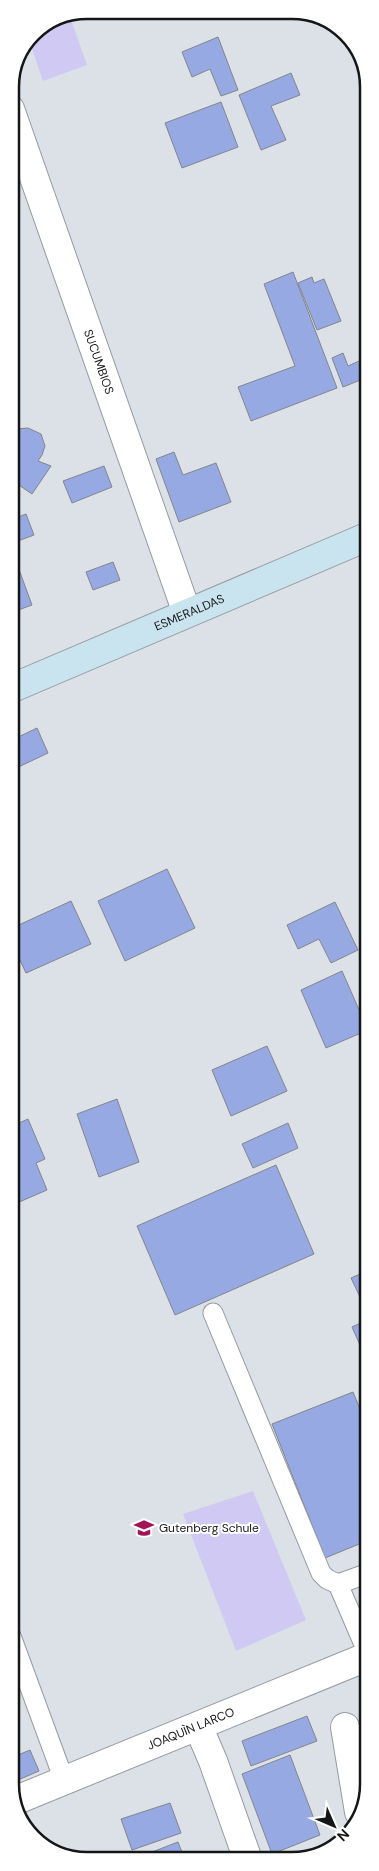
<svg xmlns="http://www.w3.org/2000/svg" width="379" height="1871" viewBox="0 0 379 1871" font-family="'DM Sans',sans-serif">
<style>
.green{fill:#d0c9f4}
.building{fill:#97a9e3;stroke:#82858c}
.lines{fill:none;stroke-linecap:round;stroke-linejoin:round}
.lane-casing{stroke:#959ba1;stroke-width:21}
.street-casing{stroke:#959ba1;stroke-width:30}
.secondary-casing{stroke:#959ba1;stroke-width:30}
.lane{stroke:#fff;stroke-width:19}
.street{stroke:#fff;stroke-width:28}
.secondary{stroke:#c9e4ee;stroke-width:28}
.labels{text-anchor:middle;stroke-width:4;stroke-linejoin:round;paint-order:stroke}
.street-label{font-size:12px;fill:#141618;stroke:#fff}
.poi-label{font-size:12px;fill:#141618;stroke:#fff;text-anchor:start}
.rim{fill:none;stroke:#141618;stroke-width:2.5}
</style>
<rect width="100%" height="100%" fill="#dbe1e7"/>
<g class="green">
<polygon points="70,17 87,65 43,81 29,40 33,32"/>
<polygon points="253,1491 306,1620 236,1651 183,1514"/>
</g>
<g class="building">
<polygon points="218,37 238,90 221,96 210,69 192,77 182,52"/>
<polygon points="291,73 300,95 271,106 286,140 261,150 239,95"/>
<polygon points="221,102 238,147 182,168 165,123"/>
<polygon points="293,272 337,388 251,421 238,387 295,366 264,284"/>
<polygon points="312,277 314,283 324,279 341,321 317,330 298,283"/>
<polygon points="343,353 348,366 368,357 368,377 343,387 332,358"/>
<polygon points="12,420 16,429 28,428 41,434 45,446 42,455 38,461 51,466 32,494 10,479 10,421"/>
<polygon points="174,452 183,475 216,463 231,502 179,522 156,459"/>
<polygon points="104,466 112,487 72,503 63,481"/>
<polygon points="26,514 34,535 10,544 10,520"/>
<polygon points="113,562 120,580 93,590 86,572"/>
<polygon points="18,567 32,605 10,613 10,570"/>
<polygon points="37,728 48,753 10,771 10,741"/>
<polygon points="167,869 195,928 125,961 98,901"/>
<polygon points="71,901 91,944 26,973 10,939 10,929"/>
<polygon points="335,902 358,950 331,963 319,939 298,949 287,925"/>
<polygon points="342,971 368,1030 326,1048 301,990"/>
<polygon points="267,1046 287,1091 231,1116 212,1070"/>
<polygon points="117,1099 139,1162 99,1177 77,1114"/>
<polygon points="28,1119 45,1159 36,1163 47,1190 10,1206 10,1127"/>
<polygon points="288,1123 298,1148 253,1168 242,1144"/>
<polygon points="276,1165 314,1254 175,1315 137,1226"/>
<polygon points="369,1270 369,1316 351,1278"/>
<polygon points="369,1319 369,1352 364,1354 352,1327"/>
<polygon points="353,1392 369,1431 369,1540 325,1558 272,1424"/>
<polygon points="307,1716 317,1741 251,1766 242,1741"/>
<polygon points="30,1750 39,1771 11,1783 11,1758"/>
<polygon points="290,1755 320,1835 272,1854 242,1774"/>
<polygon points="170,1803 181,1833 132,1850 121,1819"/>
<polygon points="178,1842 185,1860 134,1860 134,1859"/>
<polygon points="317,1848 319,1852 302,1860 282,1860"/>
</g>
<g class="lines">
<defs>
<g id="lane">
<polyline points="213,1313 321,1573 327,1579 338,1584"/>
<polyline points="11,1636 64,1780"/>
<polyline points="369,1656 338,1584 369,1573"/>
</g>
<g id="street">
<path id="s1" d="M 10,109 L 187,613"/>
<polyline points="198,1726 213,1761 248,1860"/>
<polyline points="345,1727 359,1812"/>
<path id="s2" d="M 14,1801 L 369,1656"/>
</g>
<g id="secondary">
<path id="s3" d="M 10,689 L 369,536"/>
</g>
</defs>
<use href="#lane" class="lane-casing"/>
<use href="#street" class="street-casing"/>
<use href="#secondary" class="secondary-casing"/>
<use href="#lane" class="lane"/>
<use href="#street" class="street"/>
<use href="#secondary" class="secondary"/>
</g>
<defs>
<symbol id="school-bare" viewBox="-9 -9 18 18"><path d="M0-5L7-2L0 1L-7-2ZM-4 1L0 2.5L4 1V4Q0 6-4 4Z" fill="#a21259" stroke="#fff" stroke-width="2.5" paint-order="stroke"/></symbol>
</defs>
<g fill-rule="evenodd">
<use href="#school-bare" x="130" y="1514" width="28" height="28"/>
</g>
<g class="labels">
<g class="street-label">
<text dy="4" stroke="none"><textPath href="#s1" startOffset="268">SUCUMBIOS</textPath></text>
<text dy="4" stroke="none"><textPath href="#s3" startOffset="195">ESMERALDAS</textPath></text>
<text dy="4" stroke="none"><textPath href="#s2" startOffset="191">JOAQUÌN LARCO</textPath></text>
</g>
<g class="poi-label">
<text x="159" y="1532">Gutenberg Schule</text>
</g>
</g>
<path d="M0 0H379V1871H0ZM87 19H292A68 68 0 0 1 360 87V1784A68 68 0 0 1 292 1852H87A68 68 0 0 1 19 1784V87A68 68 0 0 1 87 19Z" fill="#fff" fill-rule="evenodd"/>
<path class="rim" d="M87 19H292A68 68 0 0 1 360 87V1784A68 68 0 0 1 292 1852H87A68 68 0 0 1 19 1784V87A68 68 0 0 1 87 19Z"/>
<g transform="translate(334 1826) rotate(135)" stroke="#ffffff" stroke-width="4" paint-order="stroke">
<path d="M0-4L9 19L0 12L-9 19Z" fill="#141618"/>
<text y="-8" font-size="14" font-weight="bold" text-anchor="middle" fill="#141618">N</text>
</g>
</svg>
